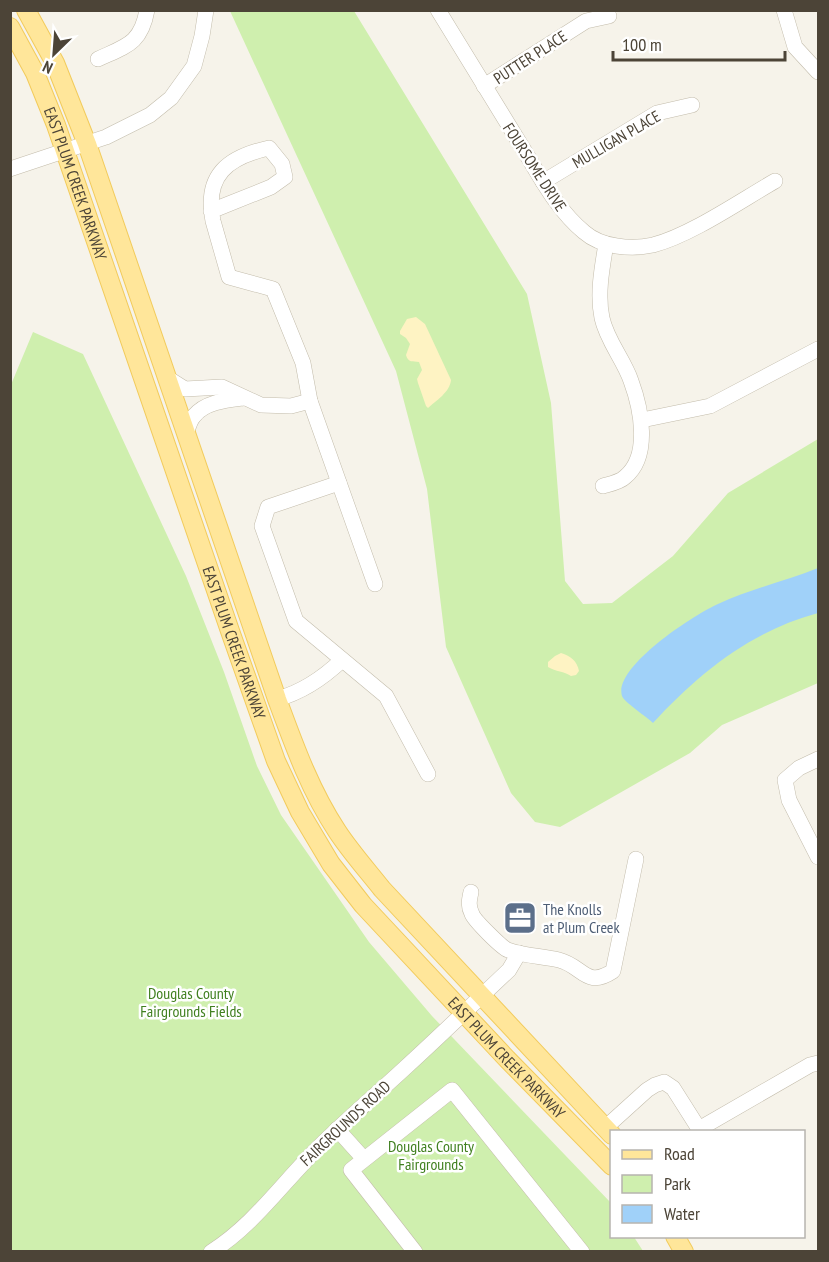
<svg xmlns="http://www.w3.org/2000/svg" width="829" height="1262" viewBox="0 0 829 1262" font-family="'PT Sans Narrow',sans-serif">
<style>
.green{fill:#cfefae}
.sand{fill:#fef3c3}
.water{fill:#a0d1f9}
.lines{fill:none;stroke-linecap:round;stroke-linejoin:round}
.minor-casing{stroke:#c3bcab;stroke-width:16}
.major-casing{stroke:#f2cb5c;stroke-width:20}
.minor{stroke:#fff;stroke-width:15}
.major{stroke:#ffe69a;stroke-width:18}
.labels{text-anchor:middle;stroke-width:5;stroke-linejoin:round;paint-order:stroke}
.street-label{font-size:16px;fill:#4c4437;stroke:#fff}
.service-label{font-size:16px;fill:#4e5e75;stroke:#fff;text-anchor:start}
.park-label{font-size:16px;fill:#418020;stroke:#fff}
</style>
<rect width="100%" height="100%" fill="#f6f3ea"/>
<g class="green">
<polygon points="230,11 354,11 527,294 551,403 565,581 583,604 612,603 673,556 728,493 818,439 818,683 722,725 690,753 560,827 535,822 511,793 446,647 427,489 396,371"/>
<polygon points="33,332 83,354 186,576 224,672 257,766 281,815 369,942 432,1016 611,1203 612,1236 634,1237 643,1251 11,1251 10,387"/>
</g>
<g class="sand">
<path d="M 416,317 L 425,324 L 451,380 C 450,392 436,401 428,408 L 426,406 L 418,383 L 417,379 L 422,370 L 419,362 C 413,361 408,363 406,355 L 410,344 L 406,338 L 400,334 L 400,331 L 407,319 Z"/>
<path d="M 561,653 C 571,656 577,661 579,671 L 576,675 L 571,676 C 564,671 556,672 548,667 L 548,662 L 555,656 Z"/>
</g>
<path class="water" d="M 818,568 L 818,613 C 751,631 699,673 653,723 C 647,717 624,702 622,696 C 613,667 695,614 718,604 C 750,589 786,581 818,568 Z"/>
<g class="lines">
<defs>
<g id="minor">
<path d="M 438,10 C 466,56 494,102 522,147 C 540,176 557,210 584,232 C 601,247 631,250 653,245 C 691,235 740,201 775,181"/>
<polyline points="784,10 795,47 818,72"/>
<path d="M 98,59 C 126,46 141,44 147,10"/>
<polyline points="484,86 586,21 609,16"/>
<polyline points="10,169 106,137 150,115 171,98 194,66 202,36 206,10"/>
<polyline points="543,182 657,113 692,105"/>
<path d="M 211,211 L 271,187 L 285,177 L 282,164 L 269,148 C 228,157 204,175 213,221 L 229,277 L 273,289 L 303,363 L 310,401 L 375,584"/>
<polyline points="166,377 185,389 222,387 261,405 291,406 310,401"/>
<polyline points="642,420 710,406 818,349"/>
<path d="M 186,434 C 188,428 190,420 194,416 C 205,402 227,400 243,398"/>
<polyline points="339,483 268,507 262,526 296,621 386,696 428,774"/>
<path d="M 603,486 C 610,484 620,482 625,477 C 651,456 641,408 631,381 C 624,360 607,341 602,318 C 597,294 602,268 606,244"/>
<path d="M 277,699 C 303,692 323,678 342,660"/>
<polyline points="818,759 799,768 785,780 789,800 818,857"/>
<path d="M 471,892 C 469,901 468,906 472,914 C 474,920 502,948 508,950 C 525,956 542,956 559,960 C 583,966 586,989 613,971 L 636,859"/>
<polyline points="605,1128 647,1090 655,1085 664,1082 673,1088 699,1129 810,1065 818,1063"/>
<polyline points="337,1129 364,1159"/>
<path d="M 211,1252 C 254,1225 283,1182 319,1147 C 347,1119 377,1094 406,1067 C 441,1035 475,1002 509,970 L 519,953"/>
<polyline points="415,1252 351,1170 452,1090 582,1252"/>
</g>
<g id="major">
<path d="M 26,10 L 55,63 L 87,144 L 277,699 C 294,745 310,790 337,831 C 350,851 367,870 382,889 L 612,1135"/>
<path id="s1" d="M 10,27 L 35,73 L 56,125 L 230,631 L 276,761 L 300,812 L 331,864 L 363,905 L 507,1059 L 612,1166"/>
<polyline points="675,1236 684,1252"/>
</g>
</defs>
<use href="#minor" class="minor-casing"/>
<use href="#major" class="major-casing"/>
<use href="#minor" class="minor"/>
<use href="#major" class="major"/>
</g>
<defs>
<symbol id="office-square" viewBox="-11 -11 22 22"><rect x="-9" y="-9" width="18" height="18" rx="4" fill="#5c6f8a" stroke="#fff"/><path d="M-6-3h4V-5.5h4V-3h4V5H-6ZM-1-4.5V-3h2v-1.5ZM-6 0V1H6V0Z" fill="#fff"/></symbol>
</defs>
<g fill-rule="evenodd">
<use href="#office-square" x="501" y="899" width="38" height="38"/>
</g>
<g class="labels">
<g class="street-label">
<text transform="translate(530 57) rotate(-33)" y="6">PUTTER PLACE</text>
<text transform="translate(616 139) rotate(-30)" y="6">MULLIGAN PLACE</text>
<text transform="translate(535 167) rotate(57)" y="6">FOURSOME DRIVE</text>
<text dy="6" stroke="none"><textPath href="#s1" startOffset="170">EAST PLUM CREEK PARKWAY</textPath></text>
<text dy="6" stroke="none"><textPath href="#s1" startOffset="656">EAST PLUM CREEK PARKWAY</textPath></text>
<text dy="6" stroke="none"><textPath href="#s1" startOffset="1160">EAST PLUM CREEK PARKWAY</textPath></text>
<text transform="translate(345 1123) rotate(-43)" y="6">FAIRGROUNDS ROAD</text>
</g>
<g class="service-label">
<text x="543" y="915">The Knolls<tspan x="543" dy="18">at Plum Creek</tspan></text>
</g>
<g class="park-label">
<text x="191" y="999">Douglas County<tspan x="191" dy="18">Fairgrounds Fields</tspan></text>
<text x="431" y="1152">Douglas County<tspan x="431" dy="18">Fairgrounds</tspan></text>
</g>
</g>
<rect width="829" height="1262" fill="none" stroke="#4c4437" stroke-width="24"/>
<rect x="610" y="1130" width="195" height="108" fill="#ffffff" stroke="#b7b4af" stroke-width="1.5"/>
<rect x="622" y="1150" width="30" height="9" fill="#ffe69a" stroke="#b7b4af" stroke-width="1.5"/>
<text x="664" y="1160" font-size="18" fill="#4c4437">Road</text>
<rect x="622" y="1175" width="30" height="18" fill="#cfefae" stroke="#b7b4af" stroke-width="1.5"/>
<text x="664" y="1190" font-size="18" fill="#4c4437">Park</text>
<rect x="622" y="1205" width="30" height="18" fill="#a0d1f9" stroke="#b7b4af" stroke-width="1.5"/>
<text x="664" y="1220" font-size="18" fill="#4c4437">Water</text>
<g transform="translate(54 54) rotate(205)" stroke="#ffffff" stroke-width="4.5" paint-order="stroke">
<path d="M0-4.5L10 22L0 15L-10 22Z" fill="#4c4437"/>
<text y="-9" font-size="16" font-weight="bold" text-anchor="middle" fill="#4c4437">N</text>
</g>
<path d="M613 51v9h172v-9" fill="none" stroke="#4c4437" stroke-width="3"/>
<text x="622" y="51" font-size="18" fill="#4c4437" stroke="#ffffff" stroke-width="4.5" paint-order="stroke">100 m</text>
</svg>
